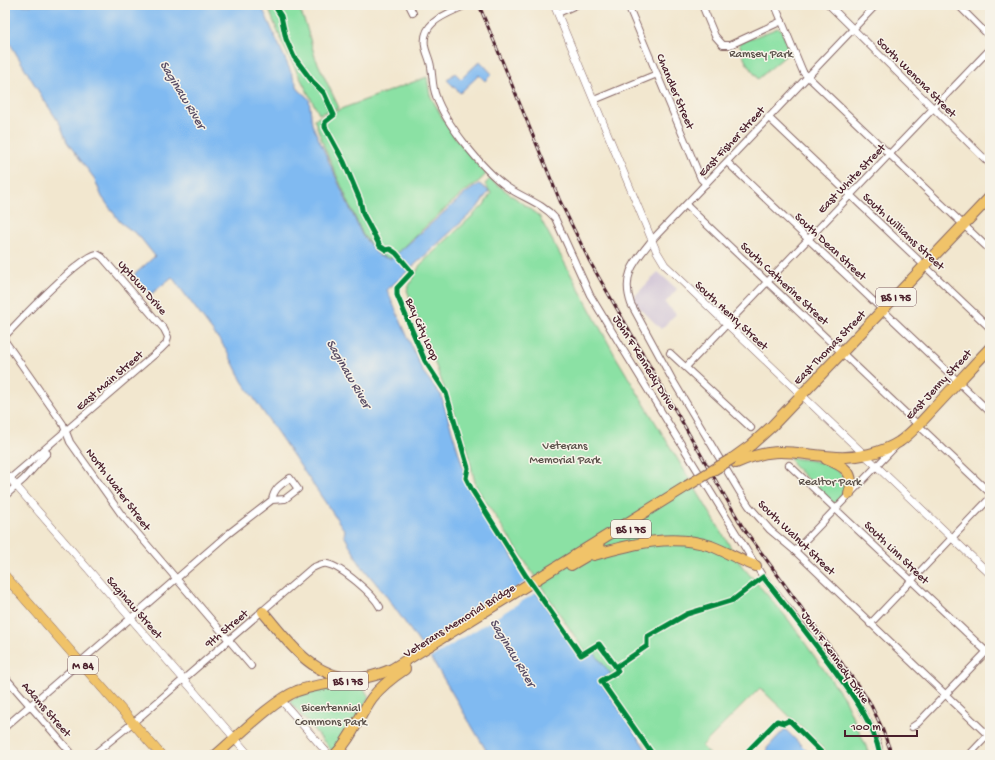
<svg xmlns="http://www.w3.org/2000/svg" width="995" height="760" viewBox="0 0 995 760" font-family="'Gochi Hand',sans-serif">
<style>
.industrial{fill:#ccbed4}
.green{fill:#8be1a4;stroke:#6a8068}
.water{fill:#80baf1;stroke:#656c8e}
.pier{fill:#f2e7cf}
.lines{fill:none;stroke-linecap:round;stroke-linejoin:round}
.minor-casing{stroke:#856564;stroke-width:8}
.tertiary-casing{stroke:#856564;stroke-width:8}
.primary-casing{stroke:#856564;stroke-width:10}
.trunk-casing{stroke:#856564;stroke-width:12}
.minor{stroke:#fff;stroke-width:6}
.tertiary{stroke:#fff;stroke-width:7}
.primary{stroke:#f0c369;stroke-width:9}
.trunk{stroke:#f0c369;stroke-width:10}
.rail-casing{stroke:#4a1f2b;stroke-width:3}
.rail{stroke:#f7f3e8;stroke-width:1.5;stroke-dasharray:4.5;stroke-linecap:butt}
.trunk-bridge-casing{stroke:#856564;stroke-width:12;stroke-linecap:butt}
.trunk-bridge{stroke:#f0c369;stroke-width:10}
.cycleway-casing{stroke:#f7f3e8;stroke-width:8}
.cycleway{stroke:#00873e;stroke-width:5}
.labels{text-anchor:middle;stroke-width:3;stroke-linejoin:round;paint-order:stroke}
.shield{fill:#f7f3e8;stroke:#7e5f64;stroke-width:1}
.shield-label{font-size:11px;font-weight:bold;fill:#4a1f2b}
.park-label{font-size:12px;fill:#5a5049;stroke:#f7f3e8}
.street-label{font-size:12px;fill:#4a1f2b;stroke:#f7f3e8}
.water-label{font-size:13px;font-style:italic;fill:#5a4e66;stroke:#f7f3e8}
</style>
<rect width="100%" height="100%" fill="#f7f3e8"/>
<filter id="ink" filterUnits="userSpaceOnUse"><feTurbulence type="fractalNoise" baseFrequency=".025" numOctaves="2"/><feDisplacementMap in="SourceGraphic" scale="8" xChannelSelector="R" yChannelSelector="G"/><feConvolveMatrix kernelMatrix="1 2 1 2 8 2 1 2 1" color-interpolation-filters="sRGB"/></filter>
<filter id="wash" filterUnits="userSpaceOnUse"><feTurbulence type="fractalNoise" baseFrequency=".012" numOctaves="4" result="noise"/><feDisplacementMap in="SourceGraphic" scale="16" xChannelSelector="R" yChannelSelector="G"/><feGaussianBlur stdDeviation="0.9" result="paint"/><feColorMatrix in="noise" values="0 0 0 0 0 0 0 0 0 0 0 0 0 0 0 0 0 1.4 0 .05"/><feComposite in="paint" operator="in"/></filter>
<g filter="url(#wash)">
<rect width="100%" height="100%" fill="#f2e7cf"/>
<polygon class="industrial" points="658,272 677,289 665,303 676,314 661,329 636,304 634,297"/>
<g class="green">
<polygon points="267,5 298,5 306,25 315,57 339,108 319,114 284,47"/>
<polygon points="778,28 781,29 790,52 758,79 746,62 739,43"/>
<path d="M 427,77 L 430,95 L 442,117 L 454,136 L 486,174 C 478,184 467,189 457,198 C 435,218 413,238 390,259 L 380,255 L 363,235 L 325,149 L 314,119 Z"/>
<polygon points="490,179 539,216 616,357 742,566 788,619 844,698 870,755 830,755 760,688 702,746 710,755 654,755 545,592 476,487 467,448 407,290 420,265 484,205 491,193 485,184"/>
<path d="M 790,458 C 813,460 833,462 847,481 C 845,490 841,498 834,503 L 832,502 L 793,465 Z"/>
<path d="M 362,685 L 369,697 L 337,752 L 332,751 L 290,702 C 299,689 346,687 362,685 Z"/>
</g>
<g class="water">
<polygon points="5,5 261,5 299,90 309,99 312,124 362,235 379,256 391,259 466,193 479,184 489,191 477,208 387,290 423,372 441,395 470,490 524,575 581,657 592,650 611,674 600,681 650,755 489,755 436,666 384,593 360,564 344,535 345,531 242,381 226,349 172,277 150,295 133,276 155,256 139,236 120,222 102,197 94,178 67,142 60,124 42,97 5,35"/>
<polygon points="480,61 492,74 485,81 479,75 460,93 447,80 455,73 461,79"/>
<polygon points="785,729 811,755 767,755 767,748"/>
</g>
<polygon class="pier" points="529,580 537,592 429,659 420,647"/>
</g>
<g filter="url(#ink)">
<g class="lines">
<defs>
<g id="minor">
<polyline points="409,5 413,13"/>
<path d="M 466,5 C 448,14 421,21 425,46 C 426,53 430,59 431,67 C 433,77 432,86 436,96 C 445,123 483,170 507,187 C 523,198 542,203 555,218 L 590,295 L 624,351 L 763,577 L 811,637 L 858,703 L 870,725 L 878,744 L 880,755"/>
<polyline points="628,5 701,179 706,184"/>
<polyline points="702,5 715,36 723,45 730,45 782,21"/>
<polyline points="775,5 803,72 990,250"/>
<polyline points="829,5 990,164"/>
<path d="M 876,5 L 652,240 C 635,261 621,275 631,304 L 672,379 L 739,491 L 749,506 L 770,530 L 795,551 L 990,737"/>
<polyline points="958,5 990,37"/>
<polyline points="558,13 576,5"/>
<polyline points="594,100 657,74"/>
<polyline points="768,117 990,328"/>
<polyline points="727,162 990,412"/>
<polyline points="686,205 990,493"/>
<path d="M 5,336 C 20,320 79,257 97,254 L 102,257 L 164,329 L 168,337 L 166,344 L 161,349 L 5,483"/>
<polyline points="5,341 63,424 70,442 121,514 251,666"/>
<polyline points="670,353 751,428"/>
<polyline points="686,367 990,49"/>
<polyline points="789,465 990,655"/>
<polyline points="5,496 24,479 47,453"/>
<polyline points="795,551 895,447"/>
<polyline points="870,624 990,498"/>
<polyline points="5,677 73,755"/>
<path d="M 5,727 L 228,534 L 272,500 L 285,499 L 298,489 L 290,478 C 281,485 274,488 272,500"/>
<polyline points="912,727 918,723 990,648"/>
<path d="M 93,755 L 141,716 L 312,568 C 317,566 321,563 327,564 C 342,567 373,594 380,607"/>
<polyline points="969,755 990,733"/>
</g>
<g id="tertiary">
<polyline points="554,5 656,250 665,265 990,574"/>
<polyline points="5,473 249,755"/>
<polyline points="281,700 329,755"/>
</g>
<polyline id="primary" points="5,576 161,755"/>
<g id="trunk">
<polyline points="733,458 751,445 772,426 990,197"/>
<path d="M 826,459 C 844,466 856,472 849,494"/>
<path d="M 736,463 C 777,444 796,455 837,457 C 857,458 882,453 899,442 C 912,433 923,420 934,408 C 953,388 971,368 990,348"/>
<path d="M 594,555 C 632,544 673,533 711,546 C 727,552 741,561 756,566"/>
<polyline points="571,565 600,548"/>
<path d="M 263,612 C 287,640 311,677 352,678"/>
<path d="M 216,755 C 237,737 274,700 297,691 C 328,680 362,683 392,669 L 687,486"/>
<path d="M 335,755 C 352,738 359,716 372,698 C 381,686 393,677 405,669"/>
</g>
</defs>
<use href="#minor" class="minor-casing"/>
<use href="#tertiary" class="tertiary-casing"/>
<use href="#primary" class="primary-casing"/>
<use href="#trunk" class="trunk-casing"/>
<use href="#minor" class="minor"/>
<use href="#tertiary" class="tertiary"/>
<use href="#primary" class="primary"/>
<use href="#trunk" class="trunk"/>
<defs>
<polyline id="rail" points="479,5 560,201 590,262 742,526 869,701 882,728 892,755"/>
</defs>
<use href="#rail" class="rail-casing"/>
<use href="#rail" class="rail"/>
<defs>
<polyline id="trunk-bridge" points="687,486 733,458"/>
</defs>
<use href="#trunk-bridge" class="trunk-bridge-casing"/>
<use href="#trunk-bridge" class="trunk-bridge"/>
<defs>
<g id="cycleway">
<polyline points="274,5 281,16 286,39 294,57 312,81 324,93 334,115 325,122 325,127 344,162 360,200 363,214 380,246 386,250 390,249 396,253 412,272 397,288 397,295 425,361 446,393 468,468 466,478 472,490 526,576 581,655 599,644 616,667 618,671 601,681 653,755"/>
<path d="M 616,667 L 647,646 L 647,637 L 687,614 L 733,600 L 763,577 C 786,606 808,635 830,664 C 850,692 873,720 880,755"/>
<polyline points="744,755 777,721 784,723 788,721 791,722 824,755"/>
</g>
</defs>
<use href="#cycleway" class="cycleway-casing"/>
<use href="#cycleway" class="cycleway"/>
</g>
</g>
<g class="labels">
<g class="shield">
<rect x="876" y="288" width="40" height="18" rx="3"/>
<rect x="611" y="520" width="40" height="18" rx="3"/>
<rect x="68" y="656" width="30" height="18" rx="3"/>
<rect x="328" y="672" width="40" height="18" rx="3"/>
</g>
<g class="shield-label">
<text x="896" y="301">BS I 75</text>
<text x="631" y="533">BS I 75</text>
<text x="83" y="669">M 84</text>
<text x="348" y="685">BS I 75</text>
</g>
<g class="park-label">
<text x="761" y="57">Ramsey Park</text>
<text x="565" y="449">Veterans<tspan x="565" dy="14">Memorial Park</tspan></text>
<text x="830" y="485">Realtor Park</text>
<text x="331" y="711">Bicentennial<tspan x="331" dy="14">Commons Park</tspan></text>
</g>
<g class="street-label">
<text transform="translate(917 77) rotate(45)" y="4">South Wenona Street</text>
<text transform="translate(676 91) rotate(67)" y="4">Chandler Street</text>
<text transform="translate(731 141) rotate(-47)" y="4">East Fisher Street</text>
<text transform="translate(851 178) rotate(-46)" y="4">East White Street</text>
<text transform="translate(904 231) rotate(43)" y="4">South Williams Street</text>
<text transform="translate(831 246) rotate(43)" y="4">South Dean Street</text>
<text transform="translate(785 283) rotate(43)" y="4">South Catherine Street</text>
<text transform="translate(143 287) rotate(49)" y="4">Uptown Drive</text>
<text transform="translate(732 315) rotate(43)" y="4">South Henry Street</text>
<text transform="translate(423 329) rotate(66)" y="4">Bay City Loop</text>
<text transform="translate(829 347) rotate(-46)" y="4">East Thomas Street</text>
<text transform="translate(645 362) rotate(58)" y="4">John F Kennedy Drive</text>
<text transform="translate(109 380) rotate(-41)" y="4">East Main Street</text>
<text transform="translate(938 384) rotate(-47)" y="4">East Jenny Street</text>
<text transform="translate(119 489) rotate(53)" y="4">North Water Street</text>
<text transform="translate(797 537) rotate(44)" y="4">South Walnut Street</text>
<text transform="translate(897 552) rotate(44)" y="4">South Linn Street</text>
<text transform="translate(135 607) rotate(49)" y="4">Saginaw Street</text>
<text transform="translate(459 620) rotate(-32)" y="4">Veterans Memorial Bridge</text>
<text transform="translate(226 628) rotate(-40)" y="4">9th Street</text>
<text transform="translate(836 657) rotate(55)" y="4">John F Kennedy Drive</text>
<text transform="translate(47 709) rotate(49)" y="4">Adams Street</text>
</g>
<g class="water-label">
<text transform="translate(184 94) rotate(59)" y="5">Saginaw River</text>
<text transform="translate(350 373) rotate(60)" y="5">Saginaw River</text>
<text transform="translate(514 652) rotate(59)" y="5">Saginaw River</text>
</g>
</g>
<rect width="995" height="760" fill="none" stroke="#f7f3e8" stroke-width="20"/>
<path d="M845 730v6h72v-6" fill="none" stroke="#4a1f2b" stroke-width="2"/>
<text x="851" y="730" font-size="12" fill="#4a1f2b" stroke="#f7f3e8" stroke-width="3" paint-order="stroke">100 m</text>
</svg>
